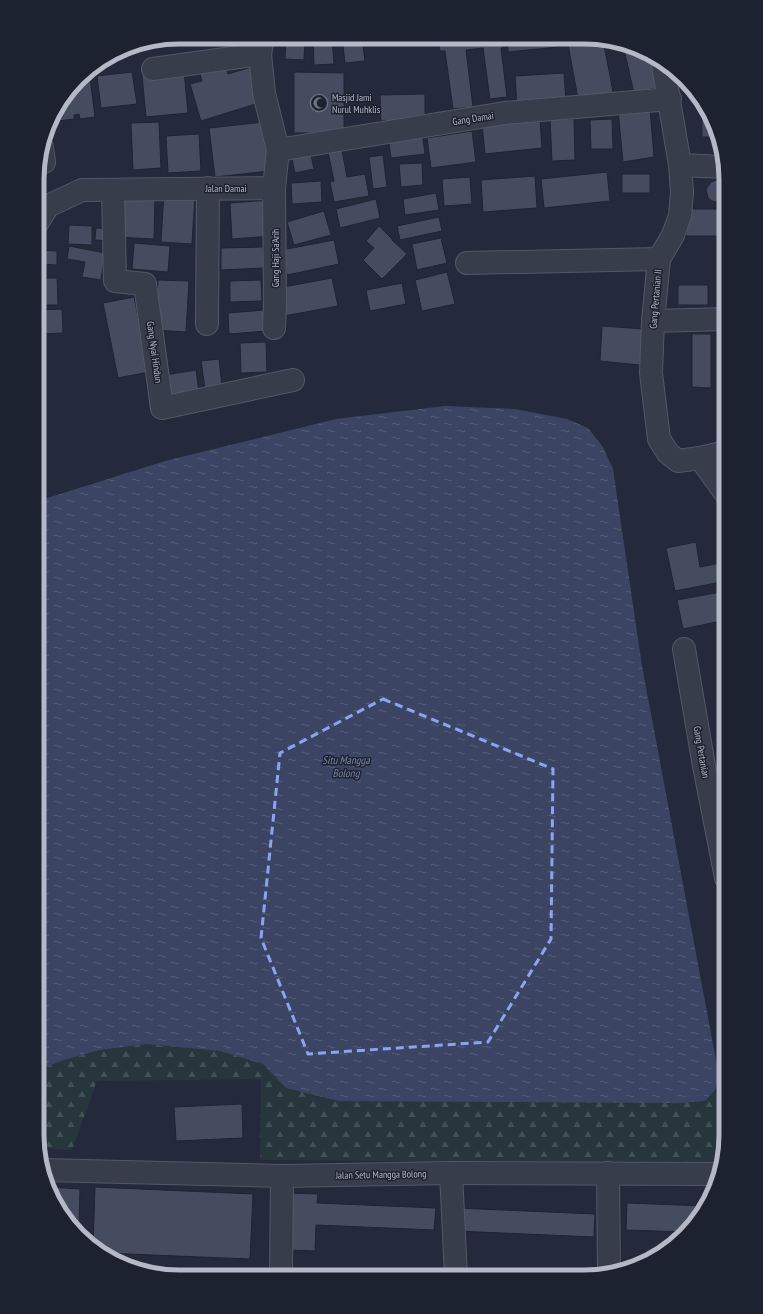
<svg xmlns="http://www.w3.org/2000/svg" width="763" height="1314" viewBox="0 0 763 1314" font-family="'PT Sans Narrow',sans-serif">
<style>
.forest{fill:url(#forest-firs)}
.water{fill:url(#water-ripples)}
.building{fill:#464c60;stroke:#1f2432}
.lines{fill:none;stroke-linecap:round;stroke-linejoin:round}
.minor-casing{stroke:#535866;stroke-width:24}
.minor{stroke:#383d4b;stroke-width:22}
.marked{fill:none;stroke:#8da3f2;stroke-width:3;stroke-dasharray:8 5;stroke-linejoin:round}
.labels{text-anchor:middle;stroke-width:3;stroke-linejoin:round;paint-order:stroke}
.poi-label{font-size:10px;fill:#b4b8c7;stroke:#1d2230;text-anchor:start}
.street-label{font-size:10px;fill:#b4b8c7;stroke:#1d2230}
.water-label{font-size:11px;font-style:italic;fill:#7d89ad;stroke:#1d2230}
.rim{fill:none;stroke:#b4b8c7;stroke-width:5}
</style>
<defs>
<pattern id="forest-firs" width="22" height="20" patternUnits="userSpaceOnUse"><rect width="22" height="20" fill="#26363c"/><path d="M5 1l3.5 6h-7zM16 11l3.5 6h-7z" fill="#435157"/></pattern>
<pattern id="water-ripples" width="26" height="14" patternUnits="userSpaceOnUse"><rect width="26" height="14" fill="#3b4563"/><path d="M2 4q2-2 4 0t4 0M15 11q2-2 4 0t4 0" fill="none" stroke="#555e78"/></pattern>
</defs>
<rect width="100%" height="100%" fill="#242a3b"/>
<polygon class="forest" points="146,1044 220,1051 263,1064 286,1088 705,1101 715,1090 726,1126 726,1145 721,1163 260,1160 261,1079 97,1081 72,1150 39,1148 37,1135 37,1070 67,1059 100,1050"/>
<polygon class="water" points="445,406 515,409 567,419 588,428 603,447 613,469 642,666 719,1076 715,1090 705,1101 678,1103 339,1101 286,1088 263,1064 220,1051 146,1044 100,1050 67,1059 37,1070 38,501 165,461 336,419"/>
<g class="building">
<polygon points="180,37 181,42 168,44 167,39"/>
<polygon points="286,38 305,38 304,60 285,59"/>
<polygon points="313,38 332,38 334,64 314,65"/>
<polygon points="342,38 362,38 365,61 345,63"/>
<polygon points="408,38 431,39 431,41 408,42"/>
<polygon points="438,39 501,39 503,48 501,48 507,97 490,99 483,48 466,50 473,107 453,109 445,51 440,51"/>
<polygon points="507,39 558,39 558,47 508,52"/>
<polygon points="567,39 603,40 614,97 579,104"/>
<polygon points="623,45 654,60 660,87 634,93"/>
<polygon points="224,62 228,74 252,67 262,102 201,121 190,84 202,81 199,70"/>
<polygon points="89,70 95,117 80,119 79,114 74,115 74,119 50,122 52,116 56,111 58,111 57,109 85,72"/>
<polygon points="184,71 188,113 146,117 142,75"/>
<polygon points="132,72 137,104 101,108 97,76"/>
<polygon points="294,72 344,73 344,133 294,133"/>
<polygon points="564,73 566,102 517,105 515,76"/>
<polygon points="425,94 425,120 381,121 380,95"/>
<polygon points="650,108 654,157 623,162 618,110"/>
<polygon points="702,109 718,133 719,137 702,137"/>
<polygon points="540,119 542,148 485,154 482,125"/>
<polygon points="550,119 574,119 575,160 552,161"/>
<polygon points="612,119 613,149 591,149 590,120"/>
<polygon points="159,122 161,168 133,170 131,123"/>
<polygon points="264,122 270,171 215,177 209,128"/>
<polygon points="472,131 476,162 431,168 427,138"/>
<polygon points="422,132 425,154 391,158 388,136"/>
<polygon points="199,134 201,171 168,173 166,136"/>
<polygon points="310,150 314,169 295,173 291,154"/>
<polygon points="342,150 347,177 365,174 369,196 334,202 330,182 334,181 328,152"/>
<polygon points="383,155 387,187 373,189 369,157"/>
<polygon points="422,163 423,185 401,187 399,164"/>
<polygon points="607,172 610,201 544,208 541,179"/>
<rect x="622" y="174" width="28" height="19"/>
<polygon points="535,176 537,208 483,212 481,180"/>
<polygon points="470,177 472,204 444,206 442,179"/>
<polygon points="719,179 726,183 726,199 721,202 716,202 712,201 708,198 706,189 711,182"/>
<polygon points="321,181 322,202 292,204 291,183"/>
<polygon points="164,191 195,194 192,244 161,242"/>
<polygon points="436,193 439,210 405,215 403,199"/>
<polygon points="118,194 155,196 154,239 116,237"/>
<polygon points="376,199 380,218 340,228 336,209"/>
<polygon points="270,200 272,236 232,239 230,203"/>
<rect x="686" y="209" width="40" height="27"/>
<polygon points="324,211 331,235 294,245 287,222"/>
<polygon points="439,217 442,231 400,240 397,226"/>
<polygon points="69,225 92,226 92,245 68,244"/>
<polygon points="379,226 392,239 392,240 407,254 382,279 363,260 374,248 366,241"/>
<polygon points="96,228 109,229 109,241 95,240"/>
<polygon points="441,238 447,263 417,270 412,244"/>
<polygon points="334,240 339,264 287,275 282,250"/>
<polygon points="134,243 170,246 168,272 132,269"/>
<polygon points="69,246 105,253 101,280 82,277 85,262 67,259"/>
<polygon points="263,247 264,268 221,270 221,248"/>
<polygon points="38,250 57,251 57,265 38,264"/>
<polygon points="447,272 455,304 422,311 415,280"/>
<polygon points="43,278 57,278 58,305 43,305"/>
<polygon points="332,278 338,306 284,316 278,288"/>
<polygon points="158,280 189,281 186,332 155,330"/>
<polygon points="261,280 262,301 230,302 230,281"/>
<polygon points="402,283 406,304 370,311 366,290"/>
<rect x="678" y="285" width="30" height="20"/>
<polygon points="134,297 149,372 118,378 103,303"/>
<polygon points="62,309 63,333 38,334 38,310"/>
<polygon points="265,310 266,331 229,334 228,313"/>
<polygon points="602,326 643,329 640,365 600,361"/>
<polygon points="692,334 711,334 711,388 692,387"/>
<polygon points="266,342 267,372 241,373 240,343"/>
<polygon points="219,359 222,386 205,389 201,361"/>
<polygon points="196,370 199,392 169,396 165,375"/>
<polygon points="696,542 700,567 726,562 726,581 675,591 666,548"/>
<polygon points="726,591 726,620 683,629 677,600"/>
<polygon points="726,627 726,654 720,628"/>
<polygon points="242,1104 243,1138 176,1141 174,1107"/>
<polygon points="49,1187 80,1189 79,1232"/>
<polygon points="95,1187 253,1194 250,1259 104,1253 93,1246"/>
<polygon points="289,1193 318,1194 317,1203 436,1208 434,1230 316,1225 315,1251 286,1250"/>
<polygon points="627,1203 705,1206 697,1222 685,1232 626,1230"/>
<polygon points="457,1208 595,1214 594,1237 456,1231"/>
<polygon points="143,1271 257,1276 160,1276"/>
</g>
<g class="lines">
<defs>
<g id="minor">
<polyline points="663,65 680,165 682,192 680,216 673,235 659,259 653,321 651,373 659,439 668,453 678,461 700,458 726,452"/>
<polyline points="153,69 260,54"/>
<polyline points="42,147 44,162"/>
<polyline points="278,150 505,113 670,99"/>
<polyline points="680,165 724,167"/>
<polyline points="113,190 115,281 145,284 162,408 293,380"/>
<polyline points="38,222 48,206 82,190 274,188 278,150 264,93 260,54 263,38"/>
<polyline points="467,263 659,259"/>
<polyline points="653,321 726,319"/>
<polyline points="207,324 208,188"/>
<polyline points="274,328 275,303 274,188"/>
<polyline points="700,458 726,494"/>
<polyline points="684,649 704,766 726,878"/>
<polyline points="43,1170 282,1176 451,1173 719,1174"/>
<polyline points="451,1173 456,1277"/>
<polyline points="608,1173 609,1273"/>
<polyline points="281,1276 282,1176"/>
</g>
</defs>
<use href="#minor" class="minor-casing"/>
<use href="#minor" class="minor"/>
</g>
<path class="marked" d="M 383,699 L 553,769 L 551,939 L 488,1042 L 308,1054 L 261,938 L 280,753 Z"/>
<defs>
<symbol id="mosque-ring" viewBox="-11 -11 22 22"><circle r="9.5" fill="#1d2230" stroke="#6b7280" stroke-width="1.5"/><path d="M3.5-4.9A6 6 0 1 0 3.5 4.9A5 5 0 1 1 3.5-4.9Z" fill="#6b7280"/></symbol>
</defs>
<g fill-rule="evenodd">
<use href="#mosque-ring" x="309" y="93" width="20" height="20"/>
</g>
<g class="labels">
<g class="poi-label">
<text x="332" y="101">Masjid Jami<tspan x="332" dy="12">Nurul Muhklis</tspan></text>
</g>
<g class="street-label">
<text transform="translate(473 118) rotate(-9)" y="4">Gang Damai</text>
<text x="226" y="192">Jalan Damai</text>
<text transform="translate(275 258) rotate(-90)" y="4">Gang Haji Sa'Arih</text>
<text transform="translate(655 299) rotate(-85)" y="4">Gang Pertanian II</text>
<text transform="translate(155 352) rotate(82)" y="4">Gang Nyai Hindun</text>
<text transform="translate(702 752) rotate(80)" y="4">Gang Pertanian</text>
<text transform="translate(381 1174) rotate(-1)" y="4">Jalan Setu Mangga Bolong</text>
</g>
<g class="water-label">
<text x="346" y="764">Situ Mangga<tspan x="346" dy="13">Bolong</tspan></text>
</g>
</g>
<path d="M0 0H763V1314H0ZM179 44H584A135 135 0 0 1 719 179V1135A135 135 0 0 1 584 1270H179A135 135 0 0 1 44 1135V179A135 135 0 0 1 179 44Z" fill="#1d2230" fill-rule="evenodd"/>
<path class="rim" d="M179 44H584A135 135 0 0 1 719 179V1135A135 135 0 0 1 584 1270H179A135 135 0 0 1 44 1135V179A135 135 0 0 1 179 44Z"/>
</svg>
